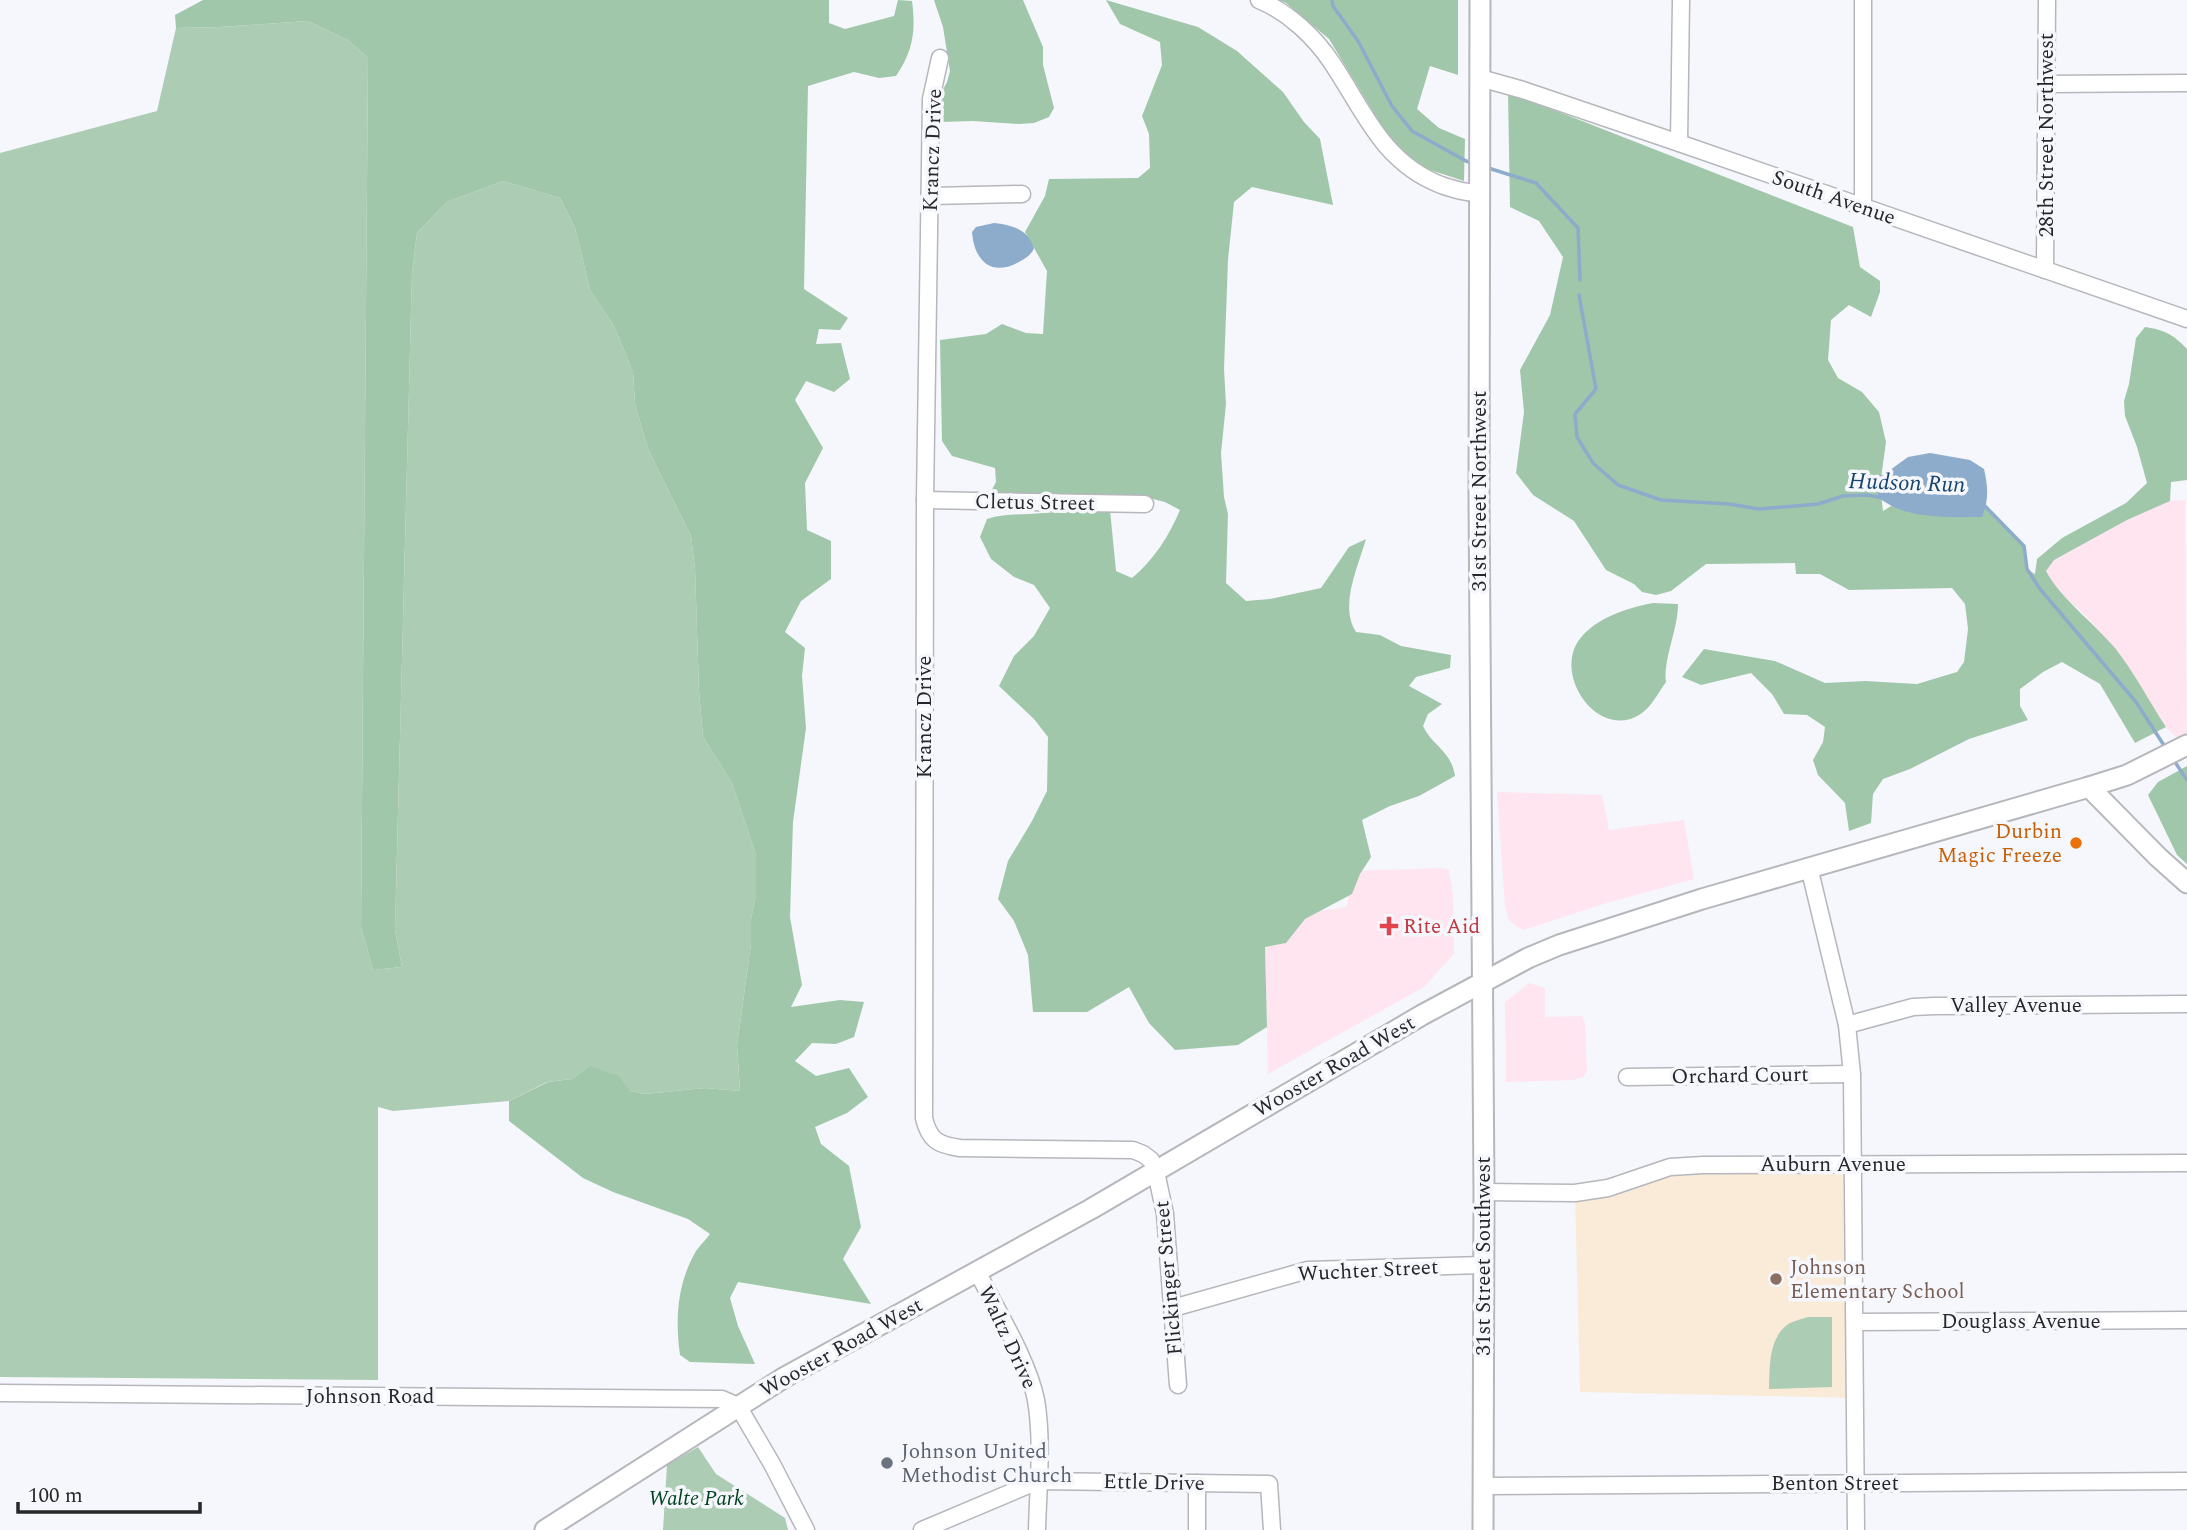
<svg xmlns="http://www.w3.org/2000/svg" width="2187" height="1530" viewBox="0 0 2187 1530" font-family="Spectral,serif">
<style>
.commercial{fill:#fee5ef}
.education{fill:#f9ebd7}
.green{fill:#acccb4}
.forest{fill:#a1c7aa}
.water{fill:#8daccb}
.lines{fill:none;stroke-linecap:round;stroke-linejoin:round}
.stream{stroke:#8daccb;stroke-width:3.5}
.minor-casing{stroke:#b5b7bc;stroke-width:19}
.major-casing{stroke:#b5b7bc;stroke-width:23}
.minor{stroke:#fff;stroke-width:16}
.major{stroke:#fff;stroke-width:19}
.food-dot{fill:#e8710a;stroke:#f5f7fc;stroke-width:2.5}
.health-dot{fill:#e0444e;stroke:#f5f7fc;stroke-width:2.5}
.education-dot{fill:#8d6e63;stroke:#f5f7fc;stroke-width:2.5}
.worship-dot{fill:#6b7280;stroke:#f5f7fc;stroke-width:2.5}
.labels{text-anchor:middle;stroke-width:7;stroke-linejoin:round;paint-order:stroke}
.street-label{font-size:21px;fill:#272729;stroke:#f5f7fc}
.food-label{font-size:21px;fill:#c56008;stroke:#f5f7fc;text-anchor:end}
.health-label{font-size:21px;fill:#be3a42;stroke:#f5f7fc;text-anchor:start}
.education-label{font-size:21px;fill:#785e54;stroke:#f5f7fc;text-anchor:start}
.worship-label{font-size:21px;fill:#5b616d;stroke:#f5f7fc;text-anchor:start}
.park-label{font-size:21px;font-style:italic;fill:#00421f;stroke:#f5f7fc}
.water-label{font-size:23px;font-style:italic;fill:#17456f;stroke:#f5f7fc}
</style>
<rect width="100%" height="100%" fill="#f5f7fc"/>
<g class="commercial">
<polygon points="2185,500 2187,736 2179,740 2166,727 2117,651 2085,615 2055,588 2046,571 2054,560 2127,520 2170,501"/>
<polygon points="1497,792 1602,795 1609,830 1684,820 1694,879 1600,905 1524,930 1516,926 1509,920 1505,907"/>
<polygon points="1443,868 1449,870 1453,895 1454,954 1424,987 1268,1074 1265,947 1286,943 1305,919 1318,911 1347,907 1350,883 1356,871"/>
<polygon points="1529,983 1545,988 1545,1017 1582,1016 1585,1023 1587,1071 1583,1077 1573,1080 1506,1082 1505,1002"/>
</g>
<polygon class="education" points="1854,1164 1856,1398 1580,1392 1575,1193 1649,1173"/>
<g class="green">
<polygon points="308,21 348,40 368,58 361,927 373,970 402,967 395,930 412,273 417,233 447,202 503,181 560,198 575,228 590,290 614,326 633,372 635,404 648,449 691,536 695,569 699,692 703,737 732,783 756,855 756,894 751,919 751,944 737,1046 740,1091 705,1088 645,1094 630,1091 589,1066 572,1079 547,1082 509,1101 393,1111 378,1107 378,1380 0,1377 0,153 157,111 176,28 220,27"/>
<path d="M 1808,1317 L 1832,1317 L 1832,1387 L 1769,1389 C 1770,1368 1768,1340 1787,1325 C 1793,1321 1802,1319 1808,1317 Z"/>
<polygon points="698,1447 716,1474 785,1518 788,1530 663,1530 667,1465"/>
</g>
<g class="forest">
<path d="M 203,0 L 829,0 L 829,23 L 845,29 L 894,16 L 898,0 L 912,1 C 916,31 913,51 896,76 L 879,78 L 854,72 L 808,86 L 804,289 L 848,318 L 840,330 L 819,329 L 816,344 L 841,343 L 850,379 L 834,392 L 806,381 L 795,400 L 823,448 L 805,483 L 807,530 L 831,541 L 831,579 L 801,601 L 785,632 L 805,648 L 802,676 L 806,728 L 793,822 L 790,917 L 802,985 L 791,1007 L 840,1000 L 864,1002 L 854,1037 L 836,1044 L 812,1043 L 795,1061 L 816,1076 L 849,1068 L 868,1097 L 847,1113 L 815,1127 L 821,1144 L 849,1166 L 861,1227 L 843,1259 L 871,1304 L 738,1282 L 730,1298 L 738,1326 L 755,1364 L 690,1362 L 680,1355 C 675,1319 677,1284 696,1251 C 700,1245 706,1240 710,1234 L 688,1219 L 613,1192 L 583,1178 L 509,1121 L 509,1101 L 548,1082 L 572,1079 L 589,1066 L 619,1076 L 630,1091 L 645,1094 L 705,1088 L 740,1091 L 737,1046 L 751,944 L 751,919 L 756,894 L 756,855 L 732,783 L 703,737 L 699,692 L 695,569 L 691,536 L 648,449 L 635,404 L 633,372 L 614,326 L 590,290 L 575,228 L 560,198 L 503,181 L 447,202 L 417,233 L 412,273 L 395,930 L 402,967 L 373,970 L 361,927 L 368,58 L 348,40 L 308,21 L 220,27 L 176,28 L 175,15 Z"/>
<polygon points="934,0 1023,0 1043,47 1043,65 1054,108 1049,117 1034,123 1019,124 973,121 941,122 936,119 939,97 947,82 950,71 943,27"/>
<path d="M 1106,0 L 1198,27 L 1237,51 L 1283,92 L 1304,122 L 1320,139 L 1333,205 L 1252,187 L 1234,202 L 1228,260 L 1224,369 L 1226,404 L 1221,453 L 1224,497 L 1228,514 L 1226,583 L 1246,601 L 1270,599 L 1321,588 L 1349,547 L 1366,539 C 1358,567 1339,606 1356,632 L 1380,635 L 1401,646 L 1451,655 L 1450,668 L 1416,677 L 1409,686 L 1442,704 L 1428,714 L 1423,726 C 1433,747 1451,750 1455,776 L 1419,796 L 1390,806 L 1362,820 L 1371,857 L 1360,874 L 1352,894 L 1305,919 L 1286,943 L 1265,947 L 1267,1027 L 1238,1045 L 1175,1050 L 1149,1023 L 1129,987 L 1087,1012 L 1033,1012 L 1028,955 L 1014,921 L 998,899 L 1008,861 L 1032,821 L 1047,791 L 1048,737 L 1034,719 L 999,686 L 1014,656 L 1034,636 L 1050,608 L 1034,585 L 1014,577 L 991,559 L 980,537 L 987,519 C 1006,513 1023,515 1043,513 C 1068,511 1084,507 1110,510 L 1116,571 L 1132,578 C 1153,561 1169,536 1180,510 L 1165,502 L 1149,498 L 986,501 L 996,482 L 995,468 L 952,456 L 942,441 L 940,340 L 986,334 L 1002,324 L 1026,333 L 1043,334 L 1047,271 L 1025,232 L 1045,196 L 1049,179 L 1138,178 L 1150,168 L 1149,134 L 1142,116 L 1162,65 L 1160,42 L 1120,24 Z"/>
<polygon points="1279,0 1458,0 1458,75 1430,66 1417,109 1439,128 1465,139 1464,181 1415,165 1394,146 1329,39 1286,3"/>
<path d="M 1508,92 L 1853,227 L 1860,267 L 1880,281 L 1880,292 L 1871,317 L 1849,305 L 1831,320 L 1828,360 L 1838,378 L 1862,392 L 1879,412 L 1886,442 L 1880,486 L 1883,511 L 1899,501 L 1981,502 L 2024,546 L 2027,569 L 2035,574 L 2037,559 L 2062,538 L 2126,503 L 2147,483 L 2137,447 L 2125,416 L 2124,401 L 2129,384 L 2136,338 L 2145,327 C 2164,330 2173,334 2187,349 L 2187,480 L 2171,482 L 2170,501 L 2127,520 L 2054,560 L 2046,571 C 2061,599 2093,622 2115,648 C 2134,672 2149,701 2166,727 L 2135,743 L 2100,684 L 2062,662 L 2043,672 L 2020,689 L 2020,706 L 2028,720 L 1969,739 L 1910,769 L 1883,779 L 1873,794 L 1871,823 L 1849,831 L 1845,803 L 1818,775 L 1813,760 L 1823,742 L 1825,727 L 1807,715 L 1784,714 L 1772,694 L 1751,673 L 1701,685 L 1682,677 L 1704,649 L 1775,661 L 1825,683 L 1865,681 L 1917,684 L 1957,672 L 1964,662 L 1968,629 L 1965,604 L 1952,588 L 1849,590 L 1820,574 L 1796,574 L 1795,563 L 1706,564 L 1671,591 L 1656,595 L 1642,592 L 1634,584 L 1606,570 L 1574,521 L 1533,495 L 1516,473 L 1524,412 L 1520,370 L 1550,315 L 1563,257 L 1539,221 L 1510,207 Z"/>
<path d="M 1653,603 L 1678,604 C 1678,630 1663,659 1666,682 C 1658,693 1651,708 1639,715 C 1600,738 1559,683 1575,647 C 1588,620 1626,608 1653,603 Z"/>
<polygon points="2187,766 2187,864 2177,855 2148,795 2158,782"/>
</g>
<g class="water">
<path d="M 994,223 C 1012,225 1028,229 1034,248 C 1031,256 1024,259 1017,263 C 990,277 974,259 972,232 L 976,227 Z"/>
<path d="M 1930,453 L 1970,460 L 1984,469 C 1988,486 1989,500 1982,517 C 1949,517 1905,520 1878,497 L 1877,477 L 1886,473 L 1908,457 Z"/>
</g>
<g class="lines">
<g class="stream">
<polyline points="1332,0 1333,6 1358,41 1392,106 1412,131 1466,161 1475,164"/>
<polyline points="1485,167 1536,183 1578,228 1580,280"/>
<polyline points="1579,295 1596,389 1575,414 1577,437 1593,463 1618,485 1661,500 1729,504 1759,509 1818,504 1843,496 1867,495 1883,498"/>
<polyline points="1983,504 2024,546 2027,569 2040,589 2136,702 2165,747"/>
<polyline points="2173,759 2187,780"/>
</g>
<defs>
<g id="minor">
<path d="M 1259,0 C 1288,12 1315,37 1332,63 C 1365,112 1382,162 1441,185 C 1453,189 1465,193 1478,193"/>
<path d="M 940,58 L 931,99 L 925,500 L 924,1118 C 929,1140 938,1145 960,1148 L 1133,1150 L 1143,1154 L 1151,1160 L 1156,1172 L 1165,1214 L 1178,1385"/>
<polyline points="1480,78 1523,90 1679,143 2187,319"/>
<polyline points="2046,84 2187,83"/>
<polyline points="1679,143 1681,0"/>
<polyline points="931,196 1022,194"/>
<polyline points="1863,207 1863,0"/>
<polyline points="2045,270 2047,0"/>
<polyline points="925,500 1145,504"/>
<polyline points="1809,867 1847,1025 1852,1074 1856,1530"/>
<polyline points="1847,1025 1913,1007 1934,1006 2187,1004"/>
<polyline points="1627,1077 1852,1074"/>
<polyline points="1484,1192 1575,1193 1608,1188 1670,1167 1703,1165 2187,1163"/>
<path d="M 977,1271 C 996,1309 1028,1360 1036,1400 C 1043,1440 1038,1489 1037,1530"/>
<polyline points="1173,1308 1308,1270 1483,1265"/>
<polyline points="1855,1322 2187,1320"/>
<polyline points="0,1393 722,1399 738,1406 772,1464 806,1530"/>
<polyline points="1483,1486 2187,1481"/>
<polyline points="922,1530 1038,1481 1269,1484 1272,1530"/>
<polyline points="1197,1530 1197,1483"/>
</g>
<g id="major">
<polyline points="1480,0 1479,497 1484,1192 1483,1530"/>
<polyline points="2089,787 2158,857 2187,883"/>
<polyline points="545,1530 785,1377 1091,1209 1422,1015 1528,958 1559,945 1702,899 2089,787 2127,775 2187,745"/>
</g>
</defs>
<use href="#minor" class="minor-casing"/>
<use href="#major" class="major-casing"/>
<use href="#minor" class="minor"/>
<use href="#major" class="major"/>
</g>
<circle class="food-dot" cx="2076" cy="843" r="7"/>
<path class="health-dot" d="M1385.5 915.5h7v7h7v7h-7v7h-7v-7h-7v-7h7z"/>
<circle class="education-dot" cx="1776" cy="1279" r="7"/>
<circle class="worship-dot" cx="887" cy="1463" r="7"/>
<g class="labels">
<g class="street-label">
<text transform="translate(2046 135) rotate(-90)" y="7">28th Street Northwest</text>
<text transform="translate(932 150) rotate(-88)" y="7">Krancz Drive</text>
<text transform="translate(1834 197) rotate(19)" y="7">South Avenue</text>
<text transform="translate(1479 491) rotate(-90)" y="7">31st Street Northwest</text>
<text transform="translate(1035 502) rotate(1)" y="7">Cletus Street</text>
<text transform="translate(924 717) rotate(-90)" y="7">Krancz Drive</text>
<text x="2016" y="1012">Valley Avenue</text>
<text transform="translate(1334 1066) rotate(-30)" y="7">Wooster Road West</text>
<text transform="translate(1740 1075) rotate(-1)" y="7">Orchard Court</text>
<text x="1833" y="1171">Auburn Avenue</text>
<text transform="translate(1483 1256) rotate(-90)" y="7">31st Street Southwest</text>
<text transform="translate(1368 1270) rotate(-3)" y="7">Wuchter Street</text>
<text transform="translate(1168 1278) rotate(-95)" y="7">Flickinger Street</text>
<text x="2021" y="1328">Douglass Avenue</text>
<text transform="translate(1008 1337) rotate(65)" y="7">Waltz Drive</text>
<text transform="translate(841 1347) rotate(-29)" y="7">Wooster Road West</text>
<text x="370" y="1403">Johnson Road</text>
<text transform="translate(1154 1482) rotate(1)" y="7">Ettle Drive</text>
<text x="1835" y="1490">Benton Street</text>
</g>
<g class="food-label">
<text x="2062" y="838">Durbin<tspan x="2062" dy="24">Magic Freeze</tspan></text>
</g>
<g class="health-label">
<text x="1403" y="933">Rite Aid</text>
</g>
<g class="education-label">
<text x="1790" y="1274">Johnson<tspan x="1790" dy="24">Elementary School</tspan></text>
</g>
<g class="worship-label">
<text x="901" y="1458">Johnson United<tspan x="901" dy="24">Methodist Church</tspan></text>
</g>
<g class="park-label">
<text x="696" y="1505">Walte Park</text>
</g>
<g class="water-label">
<text transform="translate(1907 482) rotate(2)" y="8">Hudson Run</text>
</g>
</g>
<path d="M18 1502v10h182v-10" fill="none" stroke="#272729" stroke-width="3.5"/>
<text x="28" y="1502" font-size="21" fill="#272729" stroke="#f5f7fc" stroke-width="5" paint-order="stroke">100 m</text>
</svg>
